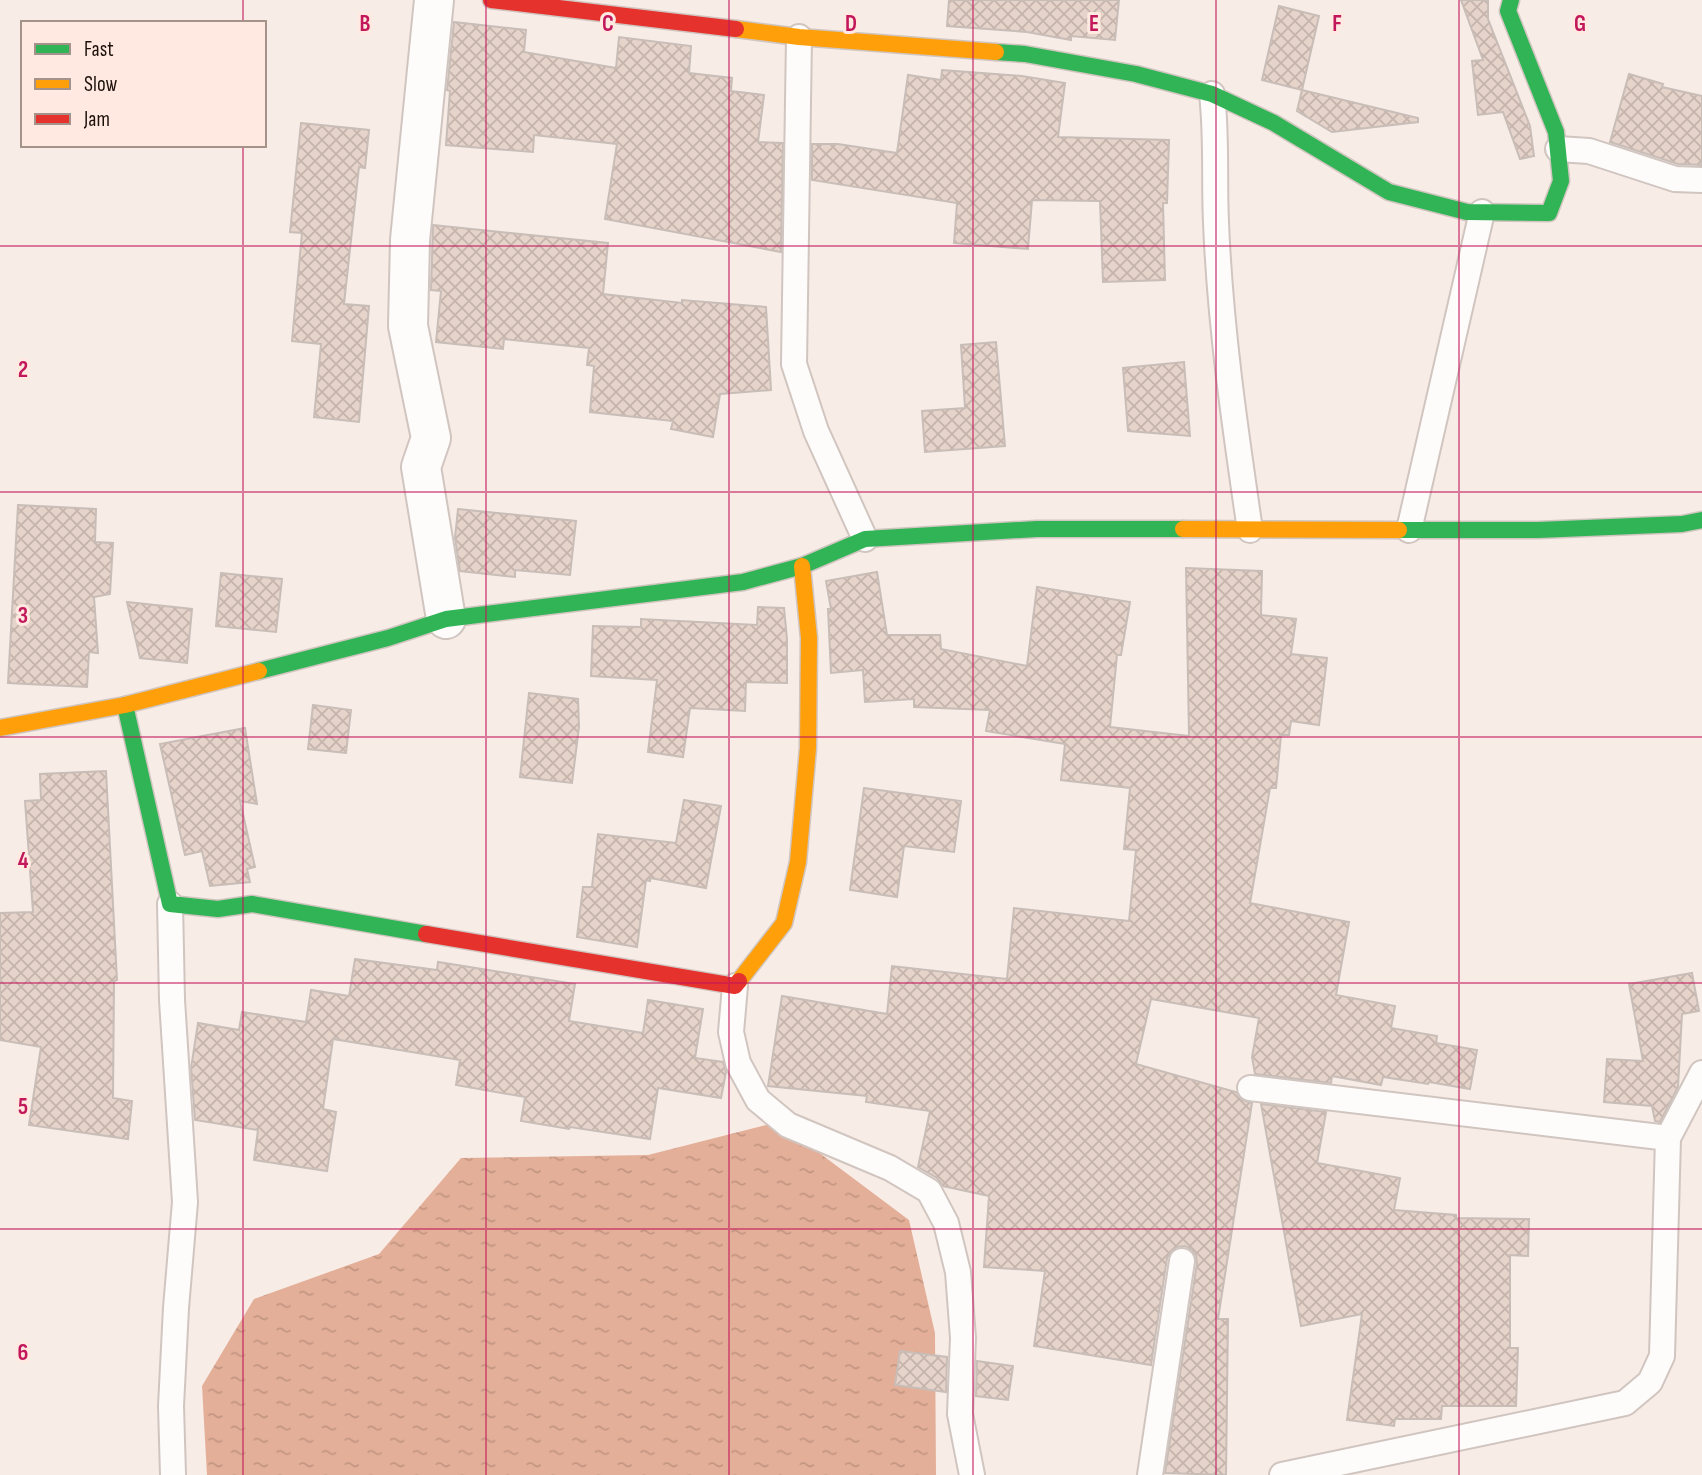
<svg xmlns="http://www.w3.org/2000/svg" width="1702" height="1475" viewBox="0 0 1702 1475" font-family="'Sofia Sans Condensed',sans-serif">
<style>
.water{fill:url(#water-ripples)}
.building{fill:url(#building-cross-hatch);stroke:#c9bdb8;stroke-width:2}
.lines{fill:none;stroke-linecap:round;stroke-linejoin:round}
.lane-casing{stroke:#d1c5c0;stroke-width:28}
.street-casing{stroke:#d1c5c0;stroke-width:42}
.fast-casing{stroke:#d1c5c0;stroke-width:19}
.slow-casing{stroke:#d1c5c0;stroke-width:19}
.jam-casing{stroke:#d1c5c0;stroke-width:19}
.lane{stroke:#fefcfb;stroke-width:24}
.street{stroke:#fefcfb;stroke-width:38}
.fast{stroke:#30b455;stroke-width:16}
.slow{stroke:#ff9f0a;stroke-width:16}
.jam{stroke:#e5322d;stroke-width:16}
.grid{fill:none;stroke:#c2185b;stroke-width:2;stroke-opacity:0.55}
.grid-label{font-size:23px;text-anchor:middle;font-weight:bold;fill:#c2185b;stroke:#ffe9e0;stroke-width:6;stroke-linejoin:round;paint-order:stroke}
</style>
<defs>
<pattern id="water-ripples" width="26" height="14" patternUnits="userSpaceOnUse" patternTransform="scale(1.75)"><rect width="26" height="14" fill="#e4af98"/><path d="M2 4q2-2 4 0t4 0M15 11q2-2 4 0t4 0" fill="none" stroke="#c39682"/></pattern>
<pattern id="building-cross-hatch" width="8" height="8" patternUnits="userSpaceOnUse" patternTransform="scale(1.75)"><rect width="8" height="8" fill="#e6d3ca"/><path d="M0 0l8 8M0 8l8-8" fill="none" stroke="#c5b4ac"/></pattern>
</defs>
<rect width="100%" height="100%" fill="#f8ece7"/>
<polygon class="water" points="778,1122 909,1220 935,1333 936,1475 207,1475 202,1386 254,1299 379,1254 461,1158 648,1155"/>
<g class="building">
<polygon points="949,0 1119,0 1115,40 1071,36 1071,40 1027,32 947,26"/>
<polygon points="1461,0 1488,0 1488,19 1530,126 1534,156 1520,159 1503,112 1478,115 1472,61 1483,60"/>
<polygon points="1279,6 1319,16 1302,90 1262,80"/>
<polygon points="454,22 526,30 524,52 616,68 619,37 691,46 689,73 732,78 731,91 764,95 758,142 783,143 781,252 605,219 617,144 534,135 533,152 446,145 450,91 447,90"/>
<polygon points="942,70 1022,76 1065,83 1058,137 1169,140 1167,203 1163,203 1165,280 1103,282 1100,201 1032,200 1028,249 954,243 957,203 812,180 812,144 838,144 897,153 908,75 941,80"/>
<polygon points="1629,74 1663,84 1662,87 1702,96 1702,165 1678,164 1610,142"/>
<polygon points="1302,90 1418,118 1418,122 1332,132 1297,111"/>
<polygon points="301,123 369,130 365,168 359,167 344,304 369,306 359,422 314,417 321,344 292,341 302,233 290,232"/>
<polygon points="433,225 608,243 603,294 682,303 682,300 766,307 771,390 720,394 713,437 671,429 673,421 590,412 594,366 587,365 589,348 504,339 503,349 436,342 441,291 431,290"/>
<polygon points="996,342 1005,446 925,452 922,411 965,408 961,345"/>
<polygon points="1184,362 1190,436 1128,431 1123,368"/>
<polygon points="18,505 96,509 95,542 113,543 110,594 94,597 98,653 89,652 87,687 8,683"/>
<polygon points="458,509 576,521 570,575 515,570 515,577 460,571 455,538"/>
<polygon points="1186,568 1262,571 1261,615 1296,619 1291,654 1327,658 1319,725 1291,721 1289,735 1281,735 1276,788 1270,788 1250,903 1349,922 1336,995 1395,1006 1391,1028 1437,1036 1436,1043 1477,1050 1470,1089 1429,1082 1428,1084 1383,1077 1381,1085 1332,1076 1331,1083 1255,1074 1252,1057 1259,1018 1151,999 1136,1064 1236,1092 1242,1100 1252,1103 1218,1319 1228,1319 1226,1475 1165,1473 1197,1263 1196,1256 1192,1250 1185,1246 1177,1247 1171,1251 1167,1258 1151,1365 1034,1346 1045,1271 984,1267 989,1196 943,1186 937,1178 918,1167 930,1111 866,1102 867,1096 768,1086 782,996 887,1014 892,966 1007,979 1014,908 1129,921 1136,850 1124,849 1130,788 1061,780 1065,744 986,731 990,710 914,707 914,699 865,702 863,670 831,673 828,609 831,609 826,581 877,572 887,635 940,635 941,649 1027,666 1037,587 1130,602 1121,655 1117,655 1110,727 1189,736"/>
<polygon points="221,573 282,579 276,632 216,626"/>
<polygon points="127,602 192,609 187,663 140,658"/>
<polygon points="758,607 784,608 787,639 787,683 746,682 745,711 690,708 683,757 648,752 657,680 591,676 593,626 641,627 641,619 757,625"/>
<polygon points="529,693 578,699 579,727 572,783 520,777"/>
<polygon points="313,705 351,710 346,753 308,749"/>
<polygon points="245,728 257,804 240,801 255,867 247,869 250,882 210,886 202,851 185,855 160,744"/>
<polygon points="106,771 117,980 114,981 113,1098 132,1101 128,1139 29,1125 41,1047 0,1040 0,913 33,912 25,801 41,800 40,774"/>
<polygon points="864,788 961,801 954,852 904,846 897,897 850,890"/>
<polygon points="684,800 721,806 706,888 650,878 650,881 646,880 637,947 577,937 583,887 592,887 598,834 676,843"/>
<polygon points="355,959 437,970 438,962 575,984 569,1021 643,1033 648,1000 703,1009 695,1058 723,1062 726,1072 721,1098 658,1088 650,1139 570,1127 569,1129 521,1121 525,1097 456,1085 460,1060 333,1039 323,1109 336,1112 327,1171 254,1160 258,1130 195,1120 191,1068 198,1023 239,1030 242,1012 306,1022 311,990 349,996"/>
<polygon points="1692,973 1699,1011 1682,1014 1678,1087 1660,1122 1655,1121 1652,1106 1604,1102 1607,1059 1643,1061 1629,984"/>
<polygon points="1261,1104 1326,1112 1317,1163 1400,1178 1394,1210 1456,1215 1456,1218 1529,1219 1528,1256 1510,1255 1510,1348 1518,1348 1516,1406 1442,1406 1441,1419 1395,1419 1394,1426 1347,1420 1362,1314 1301,1326"/>
<polygon points="900,1351 947,1357 946,1392 895,1385"/>
<polygon points="977,1361 1013,1366 1008,1400 976,1396"/>
</g>
<g class="lines">
<defs>
<g id="lane">
<polyline points="799,37 794,364 816,431 865,539"/>
<path d="M 1212,94 C 1217,137 1214,180 1216,222 C 1220,325 1235,428 1250,530"/>
<polyline points="1558,149 1589,151 1675,179 1702,180"/>
<polyline points="1409,530 1482,212"/>
<polyline points="170,904 172,1000 185,1202 176,1308 171,1406 173,1475"/>
<polyline points="735,986 731,1032 738,1063 758,1100 788,1125 890,1168 929,1191 946,1223 958,1272 963,1338 960,1414 972,1475"/>
<polyline points="1250,1088 1668,1138 1702,1073"/>
<polyline points="1150,1475 1182,1261"/>
<polyline points="1282,1475 1625,1403 1650,1382 1662,1356 1668,1138"/>
</g>
<polyline id="street" points="434,0 410,240 408,326 431,438 421,467 446,619"/>
<g id="fast">
<polyline points="996,52 1025,54 1136,74 1212,94 1274,123 1389,192 1467,212 1549,213 1561,181 1556,132 1508,11 1511,0"/>
<polyline points="1399,530 1538,530 1682,524 1702,520"/>
<polyline points="259,671 388,638 446,619 743,582 802,566 865,539 1037,529 1183,529"/>
<polyline points="125,705 170,904 218,909 252,904 426,934"/>
</g>
<g id="slow">
<polyline points="736,29 799,37 996,52"/>
<polyline points="1183,529 1399,530"/>
<polyline points="0,728 125,705 259,671"/>
<polyline points="739,981 784,923 798,862 808,748 809,638 802,566"/>
</g>
<g id="jam">
<polyline points="491,0 736,29"/>
<polyline points="426,934 735,986 739,981"/>
</g>
</defs>
<use href="#lane" class="lane-casing"/>
<use href="#street" class="street-casing"/>
<use href="#fast" class="fast-casing"/>
<use href="#slow" class="slow-casing"/>
<use href="#jam" class="jam-casing"/>
<use href="#lane" class="lane"/>
<use href="#street" class="street"/>
<use href="#fast" class="fast"/>
<use href="#slow" class="slow"/>
<use href="#jam" class="jam"/>
</g>
<path class="grid" d="M 243,0 L 243,23M 486,0 L 486,1475M 729,0 L 729,1475M 973,0 L 973,1475M 1216,0 L 1216,1475M 1459,0 L 1459,1475M 243,145 L 243,1475M 0,246 L 1702,246M 0,492 L 1702,492M 0,737 L 1702,737M 0,983 L 1702,983M 0,1229 L 1702,1229"/>
<g class="grid-label">
<text x="365" y="31">B</text>
<text x="608" y="31">C</text>
<text x="851" y="31">D</text>
<text x="1094" y="31">E</text>
<text x="1337" y="31">F</text>
<text x="1580" y="31">G</text>
<text x="23" y="377">2</text>
<text x="23" y="623">3</text>
<text x="23" y="868">4</text>
<text x="23" y="1114">5</text>
<text x="23" y="1360">6</text>
</g>
<rect x="21" y="21" width="245" height="126" fill="#ffe9e0" stroke="#a5938b" stroke-width="2"/>
<rect x="35" y="44" width="35" height="10" fill="#30b455" stroke="#a5938b" stroke-width="2"/>
<text x="84" y="56" font-size="21" fill="#1d110c">Fast</text>
<rect x="35" y="79" width="35" height="10" fill="#ff9f0a" stroke="#a5938b" stroke-width="2"/>
<text x="84" y="91" font-size="21" fill="#1d110c">Slow</text>
<rect x="35" y="114" width="35" height="10" fill="#e5322d" stroke="#a5938b" stroke-width="2"/>
<text x="84" y="126" font-size="21" fill="#1d110c">Jam</text>
</svg>
